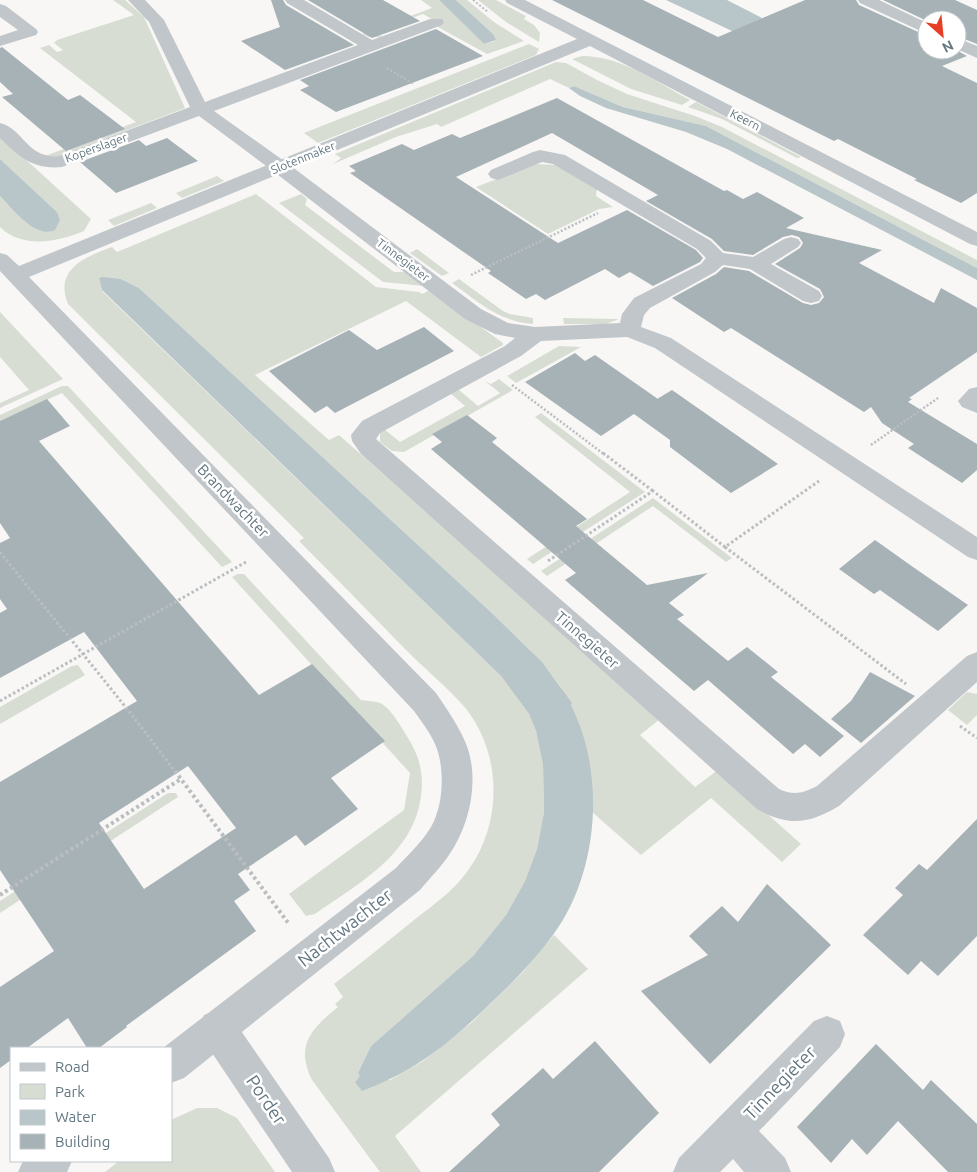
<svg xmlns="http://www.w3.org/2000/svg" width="977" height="1172" viewBox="0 0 977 1172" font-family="Ubuntu,sans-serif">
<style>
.green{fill:#d8ddd4}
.water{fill:#b8c6c9}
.building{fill:#a7b2b6;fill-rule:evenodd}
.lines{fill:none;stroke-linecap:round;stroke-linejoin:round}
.path-far3{stroke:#babec0;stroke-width:2;stroke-dasharray:2 2;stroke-linecap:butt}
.path-far2{stroke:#babec0;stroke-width:2.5;stroke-dasharray:2 2;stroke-linecap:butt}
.path-far1{stroke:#babec0;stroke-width:3;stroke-dasharray:2.5 2.5;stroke-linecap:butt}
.path{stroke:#babec0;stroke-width:4;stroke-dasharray:3 3;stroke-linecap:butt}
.minor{fill:#c0c6c9;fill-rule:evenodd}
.tertiary{fill:#c0c6c9;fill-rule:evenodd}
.labels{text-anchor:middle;stroke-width:5;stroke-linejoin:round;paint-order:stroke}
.far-street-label{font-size:12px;fill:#627680;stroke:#fff}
.street-label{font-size:15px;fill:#627680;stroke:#fff}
.near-street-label{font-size:18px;fill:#627680;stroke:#fff}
</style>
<rect width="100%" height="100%" fill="#f8f7f5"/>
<g class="green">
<polygon points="113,0 125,0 144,17 185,108 59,156 45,156 136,122 40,48 49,45 57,52 63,50 54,43 57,40 134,15"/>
<polygon points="421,0 439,0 484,44 495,41 493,34 456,0 467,0 494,22 524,41 487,54 436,26 441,24 423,14 374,31 382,37 369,37 362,34 432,8"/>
<polygon points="478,0 496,0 526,16 524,19 534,25 540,33 539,42 506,22"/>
<polygon points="529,44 539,49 536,55 318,143 304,133"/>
<path d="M 582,56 C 622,56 656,82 690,100 L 682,105 L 631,89 L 572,59 Z"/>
<polygon points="556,62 566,63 597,80 627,94 695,116 722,127 977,260 977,268 706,126 623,107 574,86 569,88 550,79 441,127 437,124 396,137 333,164 341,158 335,154"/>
<polygon points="696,102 801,157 797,158 722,119 688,107"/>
<path d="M 0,136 L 91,219 L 84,231 C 59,242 22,249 0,227 L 0,196 L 26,222 L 57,212 L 0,159 Z"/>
<polygon points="535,164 556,165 597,189 596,196 613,207 599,209 548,234 476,187"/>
<polygon points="217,176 224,181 182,198 176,193"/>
<path d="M 256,194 L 376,287 L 419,292 L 422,294 L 430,290 L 503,343 L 503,345 L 481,357 L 406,301 L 255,375 L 329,440 L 339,435 L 660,719 L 640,735 L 695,787 L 718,770 L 801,844 L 782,862 L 711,798 L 641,855 L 592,812 C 592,768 585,722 559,685 C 541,658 516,637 494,615 L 139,288 L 121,279 L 99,278 L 102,291 L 501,676 L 529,714 L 536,731 L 543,765 L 544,812 L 537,849 L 525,881 L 506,915 L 473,956 L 371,1046 L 358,1073 L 361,1076 L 355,1081 L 390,1080 L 423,1061 L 471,1023 L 522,973 L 554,935 L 588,969 L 395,1136 L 421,1172 L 380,1172 L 312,1080 C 295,1045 311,1029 338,1007 L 335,1004 L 343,997 L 334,984 C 361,963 387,942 414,920 C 433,905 455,890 469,869 C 502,823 502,756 467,710 C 448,687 423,668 402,646 C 368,611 334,576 299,541 L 304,538 L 68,304 C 54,270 84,257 112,247 L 117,252 Z"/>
<polygon points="301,194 307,199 305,205 394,272 407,272 425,286 383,282 279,203"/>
<polygon points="151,203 157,208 114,226 108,220"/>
<polygon points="417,249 449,273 442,276 410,253"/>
<path d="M 459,279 L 503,311 L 510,314 L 533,318 L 533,324 C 497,321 479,302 452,283 Z"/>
<polygon points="0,312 63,379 0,408 0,403 29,390 0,357"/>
<polygon points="563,318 619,319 606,324 564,324"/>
<polygon points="559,346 581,347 516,383 507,376"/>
<polygon points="499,379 513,390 404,452 392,451 380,442 380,431 384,429 400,442 465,406 450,393 458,389 478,406 500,393 485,381 491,384"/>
<polygon points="62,386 68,386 232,562 222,567 62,393 0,421 0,415"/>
<polygon points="541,413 645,492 533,564 527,559 630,492 535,417"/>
<polygon points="653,498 732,558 726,562 653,506 547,576 541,571"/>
<path d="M 238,574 L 244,574 L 361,700 C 366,701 374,701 380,703 C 391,708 402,728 408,738 C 420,757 424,775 421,796 C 414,854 358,884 315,914 L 306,916 L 289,894 L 404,810 L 410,773 L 232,577 Z"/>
<polygon points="78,665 85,675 0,724 0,707 72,666"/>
<polygon points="967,692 977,694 977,715 967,725 948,710"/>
<polygon points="168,793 176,793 178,797 0,913 0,901"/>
<polygon points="197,1108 217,1108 237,1118 275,1172 105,1172 119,1161 171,1161 171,1120"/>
</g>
<g class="water">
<polygon points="439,0 456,0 493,34 496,40 484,44"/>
<polygon points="666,0 727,0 977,128 800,63"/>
<polygon points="574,86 623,107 706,126 977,268 977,280 727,149 686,132 606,108 580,96 569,88"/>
<path d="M 0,159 L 57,212 L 60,220 L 55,230 C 35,239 13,209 0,196 Z"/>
<path d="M 103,277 L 121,279 L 139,288 L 494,615 L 542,662 L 572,703 L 571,705 C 606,774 599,873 553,935 C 535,960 514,981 492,1002 C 451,1042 416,1071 362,1091 L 355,1082 L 360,1076 L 358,1073 L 371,1046 L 473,956 L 506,915 L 525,881 L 537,849 L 544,812 L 543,765 L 536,731 L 529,714 L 501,676 L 102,290 L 99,278 Z"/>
</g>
<g class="building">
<polygon points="271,0 283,0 286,5 354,45 285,70 241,41 280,27"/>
<polygon points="308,0 383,0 420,21 372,38"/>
<polygon points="552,0 643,0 718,37 805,0 856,0 859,5 927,36 927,50 956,50 967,56 942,66 977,83 977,193 961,203 914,180 917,179 838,139 834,141"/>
<polygon points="883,0 955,0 977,10 977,44 957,36 957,20 927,21"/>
<polygon points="436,29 483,56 336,112 300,90 309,86 300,80"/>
<polygon points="2,47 68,100 80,95 125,129 66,151 2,97 13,94 0,82 0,48"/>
<polygon points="557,98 724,191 727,190 743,199 757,192 804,218 786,228 882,250 859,263 934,303 941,288 977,308 977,352 909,398 912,399 908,402 977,444 977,470 962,483 908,448 914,444 882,423 871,407 864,412 731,328 724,332 672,298 716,274 724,267 749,271 803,303 811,305 819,303 824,297 820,289 775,264 800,248 803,243 799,237 792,235 783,237 753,255 724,251 712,239 646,201 658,195 552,133 456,177 558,243 627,210 696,250 703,258 700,262 653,286 630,272 619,278 605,269 545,300 536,294 526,299 488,273 491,271 350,173 356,171 349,166 402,144 414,150 452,134 460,138"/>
<polygon points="167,138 198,161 116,193 80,162 139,140 146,146"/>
<polygon points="424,327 454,351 335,413 327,406 315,413 269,371 349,330 377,350"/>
<polygon points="575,353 585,361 595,355 658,399 657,399 672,390 778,464 731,493 670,447 670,440 634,414 601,436 525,382"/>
<path d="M 47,399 L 70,426 L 39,441 L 259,695 L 312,664 L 385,741 L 331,778 L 358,809 L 305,846 L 296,835 L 238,874 L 250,890 L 234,901 L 256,931 L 126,1026 L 127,1027 L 99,1048 L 87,1048 L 68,1018 L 27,1048 L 11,1048 L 11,1060 L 0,1068 L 0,987 L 54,951 L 0,870 L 0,782 L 137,701 L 84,632 L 0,678 L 0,613 L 7,609 L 0,599 L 0,543 L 10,538 L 0,523 L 0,421 ZM 188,766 L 236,828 L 144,889 L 99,823 Z"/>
<polygon points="467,415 497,438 492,442 587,519 576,526 647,585 708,573 669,603 684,615 677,619 728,661 747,647 778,672 771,677 844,736 820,757 805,744 793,754 708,680 694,691 666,667 565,580 576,573 431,449 442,442 432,434"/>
<polygon points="875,540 913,567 968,605 938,631 880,590 874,594 839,569"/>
<polygon points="870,672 915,696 861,743 831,719 851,701"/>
<polygon points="977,819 977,936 938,976 921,961 908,975 863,935 903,895 895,888 919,864 927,870"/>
<polygon points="767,884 831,945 710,1064 641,991 708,955 689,936 722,906 738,922"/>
<polygon points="595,1041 659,1113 599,1172 449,1172 500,1125 491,1114 524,1085 543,1068 553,1079"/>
<polygon points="876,1044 923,1090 931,1080 977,1124 977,1172 948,1172 898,1121 867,1155 852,1139 831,1163 797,1127"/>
</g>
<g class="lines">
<g class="path-far3">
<polyline points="473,0 488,12"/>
<polyline points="387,68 414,84"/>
</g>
<g class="path-far2">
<polyline points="471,275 598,213"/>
<polyline points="512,385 605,455"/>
<polyline points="871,445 938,398"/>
</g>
<g class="path-far1">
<polyline points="603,453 653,491"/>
<polyline points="725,547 906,684"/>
<path d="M 0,552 C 59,626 120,697 176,773"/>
<polyline points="548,561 653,491 725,547 819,481"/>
<polyline points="0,701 246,562"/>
<polyline points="960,726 977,738"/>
</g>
<g class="path">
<polyline points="175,771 289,924"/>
<polyline points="0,895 181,779"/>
</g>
<g class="minor">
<path d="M 128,0 L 145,0 L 164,20 L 205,102 L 358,45 L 287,3 L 285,0 L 304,0 L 372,40 L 430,19 L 442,19 L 444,22 L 442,25 L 214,111 L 287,163 L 481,309 L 508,323 L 535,327 L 620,323 L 622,314 L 634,298 L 701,264 L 706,258 L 697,249 L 553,164 L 542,162 L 498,180 L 491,178 L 488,174 L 491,170 L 533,152 L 540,150 L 565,155 L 711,241 L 723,253 L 753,257 L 784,239 L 791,237 L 798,239 L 801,243 L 798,247 L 771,264 L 819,291 L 822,296 L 819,301 L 811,303 L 803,301 L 750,269 L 723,265 L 715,272 L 650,308 L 644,315 L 641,327 L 671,338 L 977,537 L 977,560 L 968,557 L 655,348 L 627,337 L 541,341 L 521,356 L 380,433 L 376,439 L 779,789 C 793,796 804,793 817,786 L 967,656 L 977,652 L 977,682 L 839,806 C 808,824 789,827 757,809 L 361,454 L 352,441 L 351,435 L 362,421 L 505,346 L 515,338 L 495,334 L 465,319 L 273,171 L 199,116 L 62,167 C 34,170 19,157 0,138 L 0,123 C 24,129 27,159 59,156 L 190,107 L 149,22 Z"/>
<polygon points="858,0 879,0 927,23 927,34 860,3"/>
<polygon points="0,4 6,6 36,29 38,32 36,35 0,46 0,36 18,30 0,17"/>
<polygon points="957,38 977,46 977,58 957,49"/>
<polygon points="977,387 977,413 962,407 958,401 969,389"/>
<polygon points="217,1010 230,1015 329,1158 335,1172 292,1172 204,1041 199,1028 204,1015"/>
<polygon points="827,1016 840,1021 845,1034 840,1047 759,1131 785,1158 791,1172 744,1172 733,1159 720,1172 673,1172 679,1158 814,1021"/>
</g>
<g class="tertiary">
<path d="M 505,0 L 525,0 L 977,232 L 977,246 L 970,244 L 590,46 L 29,277 L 436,693 C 448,711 461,729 468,749 C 479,784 469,826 449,855 C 441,867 430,878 420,890 L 184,1078 L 171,1083 L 171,1048 L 163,1048 L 396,868 C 408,855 422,842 431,827 C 444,805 445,766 435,744 C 430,732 421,721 414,711 L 0,271 L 0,253 L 7,255 L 19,266 L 577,39 L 507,3 Z"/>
<polygon points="23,1161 72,1161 67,1172 18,1172"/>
</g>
</g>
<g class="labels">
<g class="far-street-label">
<text transform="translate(745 120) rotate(27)" y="4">Keern</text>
<text transform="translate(96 148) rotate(-20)" y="4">Koperslager</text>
<text transform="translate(303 158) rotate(-22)" y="4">Slotenmaker</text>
<text transform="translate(403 260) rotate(37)" y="4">Tinnegieter</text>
</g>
<g class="street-label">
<text transform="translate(233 501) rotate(46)" y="5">Brandwachter</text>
<text transform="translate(587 640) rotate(41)" y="5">Tinnegieter</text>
</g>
<g class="near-street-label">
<text transform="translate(345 928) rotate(-38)" y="6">Nachtwachter</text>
<text transform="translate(780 1083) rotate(-46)" y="6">Tinnegieter</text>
<text transform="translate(266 1100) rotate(56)" y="6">Porder</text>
</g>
</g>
<rect x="10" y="1047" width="162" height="115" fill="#ffffff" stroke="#c0c8cc"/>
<rect x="20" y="1063" width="25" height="8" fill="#c0c6c9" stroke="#c0c8cc"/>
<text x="55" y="1072" font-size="15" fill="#627680">Road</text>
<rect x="20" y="1084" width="25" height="15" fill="#d8ddd4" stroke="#c0c8cc"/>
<text x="55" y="1097" font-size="15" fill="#627680">Park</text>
<rect x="20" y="1110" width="25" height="15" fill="#b8c6c9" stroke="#c0c8cc"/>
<text x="55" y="1122" font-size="15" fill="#627680">Water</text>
<rect x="20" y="1134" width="25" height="15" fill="#a7b2b6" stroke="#c0c8cc"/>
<text x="55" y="1147" font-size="15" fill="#627680">Building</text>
<g transform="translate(942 35) rotate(153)"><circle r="24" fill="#ffffff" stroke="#c0c8cc"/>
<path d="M0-4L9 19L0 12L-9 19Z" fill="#e63f26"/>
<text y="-8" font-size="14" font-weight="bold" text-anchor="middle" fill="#627680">N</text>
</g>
</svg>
